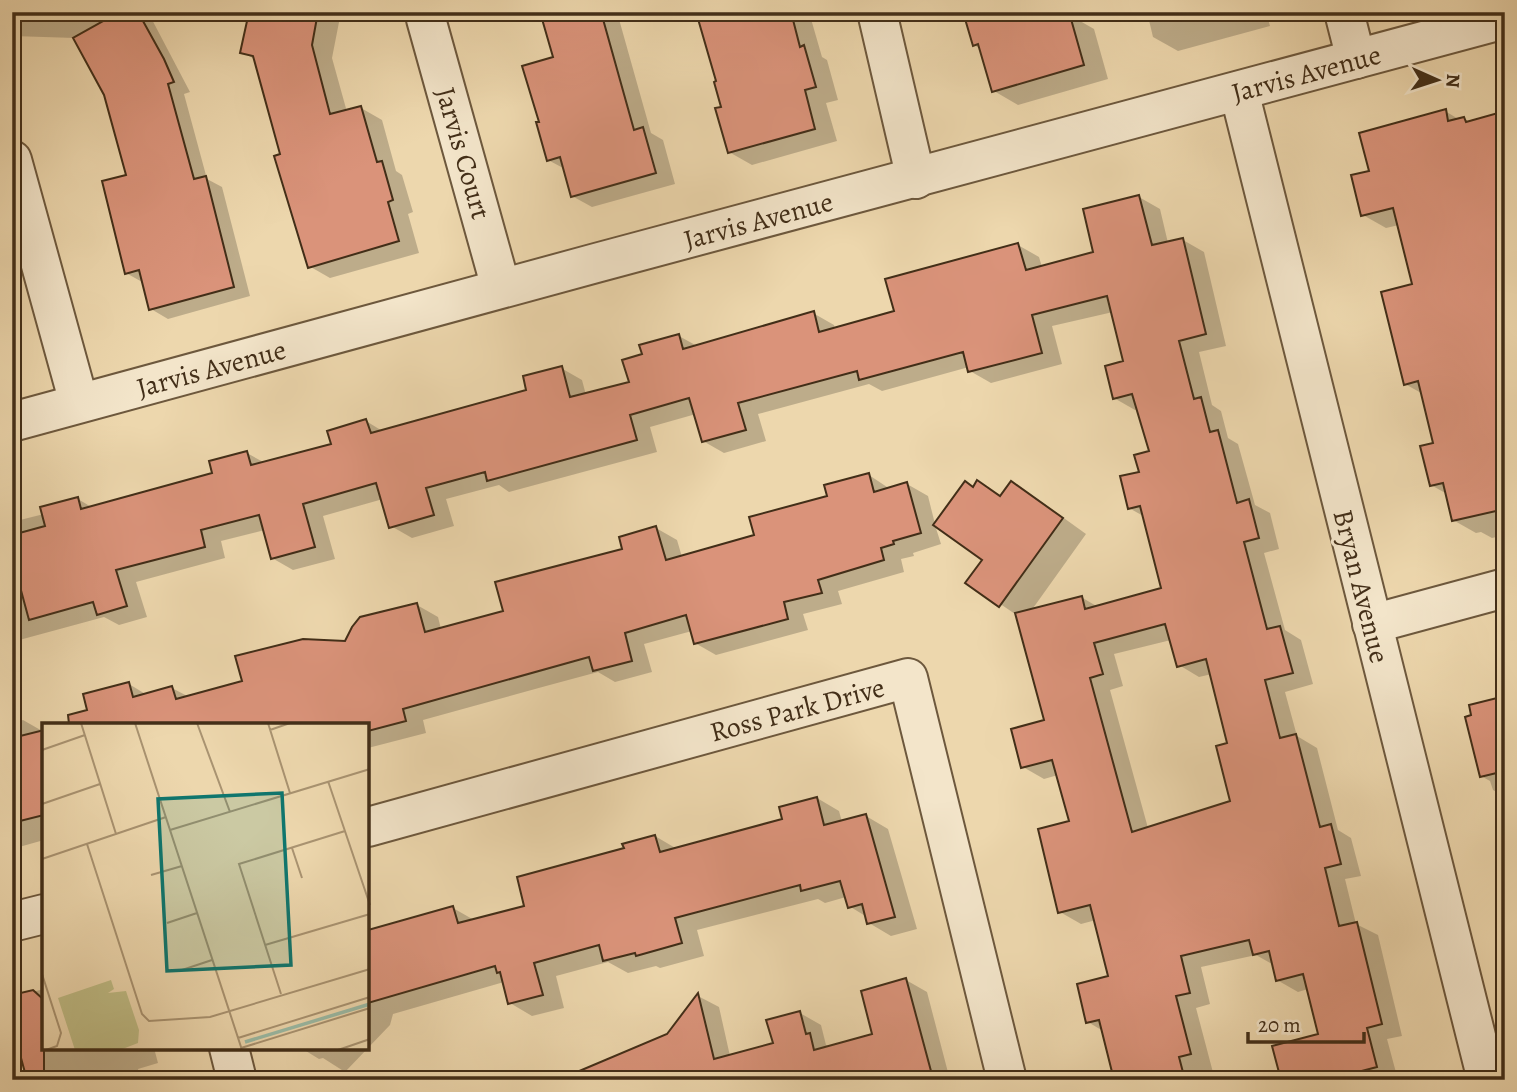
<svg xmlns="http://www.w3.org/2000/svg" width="1517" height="1092" viewBox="0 0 1517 1092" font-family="Alegreya,serif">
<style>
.shadow{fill:#0003;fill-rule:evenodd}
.building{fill:#da937a;stroke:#422e18;stroke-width:2;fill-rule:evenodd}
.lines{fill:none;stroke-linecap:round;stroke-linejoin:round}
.minor-casing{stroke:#6d583d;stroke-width:42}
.minor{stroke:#f3e5ca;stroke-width:38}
.labels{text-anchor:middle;stroke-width:6;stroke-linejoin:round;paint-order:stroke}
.street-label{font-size:28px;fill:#422e18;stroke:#f3e5ca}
.inset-river{fill:none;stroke:#9abaa5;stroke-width:3.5}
.inset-road{fill:none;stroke:#a99371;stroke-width:2}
.view{fill:#0f766e;fill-opacity:0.15;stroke:#0f766e;stroke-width:3.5}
.inset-edge{fill:none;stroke:#422e18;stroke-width:3.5}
</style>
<rect width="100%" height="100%" fill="#edd7ad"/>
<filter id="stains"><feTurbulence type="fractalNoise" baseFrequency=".00286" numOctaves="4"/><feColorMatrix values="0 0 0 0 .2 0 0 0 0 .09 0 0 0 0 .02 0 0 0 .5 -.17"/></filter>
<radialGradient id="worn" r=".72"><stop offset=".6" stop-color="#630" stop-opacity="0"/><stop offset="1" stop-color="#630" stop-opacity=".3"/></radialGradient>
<g class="shadow">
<polygon points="12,12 91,12 91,18 102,12 148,12 190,92 184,94 207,179 222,187 250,296 168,319 151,309 144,283 126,273 128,176 106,94 75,38 12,36"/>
<polygon points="238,12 341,12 332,58 347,112 361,108 382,120 396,171 402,175 413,212 408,214 419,253 330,278 309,266 256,60 242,52 249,19"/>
<polygon points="542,12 617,12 651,133 663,140 675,184 592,207 572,196 565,169 548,160 541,123 555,59"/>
<polygon points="698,12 809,12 822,57 827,60 838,100 826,103 837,141 752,165 729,152 718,82"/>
<polygon points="965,12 1077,12 1080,21 1094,29 1108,79 1018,105 994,91 981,49 974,45"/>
<polygon points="1147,12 1266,12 1270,26 1178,51 1153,37"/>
<polygon points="1445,111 1460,120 1464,119 1470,122 1505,113 1505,535 1492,538 1481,532 1476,533 1453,520 1447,494 1431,485 1435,444 1423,394 1405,384 1414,285 1399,225 1386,228 1363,215 1371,172"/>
<path d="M 1139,197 L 1160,209 L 1168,243 L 1183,240 L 1204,252 L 1226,346 L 1199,352 L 1212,405 L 1221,411 L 1228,438 L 1238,444 L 1255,505 L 1270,513 L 1279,549 L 1264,553 L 1285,630 L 1301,640 L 1313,684 L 1285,692 L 1297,736 L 1317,748 L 1338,830 L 1351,838 L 1361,876 L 1345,879 L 1356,924 L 1378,935 L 1402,1036 L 1387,1039 L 1398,1080 L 1282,1080 L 1320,1035 L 1308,989 L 1298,992 L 1277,980 L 1274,965 L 1256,955 L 1201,967 L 1210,1004 L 1196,1008 L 1215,1080 L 1115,1080 L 1103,1031 L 1088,1022 L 1110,977 L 1096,920 L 1081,924 L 1060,912 L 1071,823 L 1058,775 L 1044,779 L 1023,767 L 1046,721 L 1018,616 L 968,582 L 984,560 L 935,525 L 941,544 L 913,553 L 914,556 L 901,559 L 904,572 L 838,591 L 842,604 L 803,614 L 808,630 L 716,655 L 695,643 L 692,631 L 644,644 L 652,672 L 615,682 L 598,672 L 546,686 L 423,720 L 426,733 L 368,748 L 368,724 L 73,724 L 92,720 L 129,684 L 147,695 L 172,688 L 189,697 L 244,683 L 346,643 L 417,605 L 438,617 L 441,629 L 505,612 L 624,550 L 656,528 L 677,540 L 682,557 L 756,537 L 869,475 L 890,489 L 907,484 L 928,496 L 935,524 L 974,489 L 978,483 L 1002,496 L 1011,484 L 1036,498 L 1086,534 L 1031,611 L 1081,597 L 1098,607 L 1163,589 L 1145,517 L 1129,508 L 1141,473 L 1151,453 L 1138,409 L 1135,410 L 1114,398 L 1125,362 L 1113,312 L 1052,326 L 1062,364 L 991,383 L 970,371 L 969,367 L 882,391 L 869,384 L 758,414 L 766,441 L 724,453 L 703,441 L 696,414 L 650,427 L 657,452 L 509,492 L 499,485 L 446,499 L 454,526 L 412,538 L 391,526 L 383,499 L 323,516 L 335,559 L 293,570 L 272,558 L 265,530 L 221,541 L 225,558 L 136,582 L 147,617 L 119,625 L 104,617 L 12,642 L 12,522 L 44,514 L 78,499 L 93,508 L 215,475 L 247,453 L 265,463 L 333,445 L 366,421 L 384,432 L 528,391 L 561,368 L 582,380 L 586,395 L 631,383 L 644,355 L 679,336 L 697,346 L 813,313 L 834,325 L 835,329 L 896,312 L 1018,245 L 1039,257 L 1042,267 L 1095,254 ZM 1171,640 L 1179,665 L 1199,677 L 1212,674 L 1229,745 L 1232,802 L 1148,828 L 1110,690 L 1123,686 L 1114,654 Z"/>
<polygon points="1505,698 1505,797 1493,790 1490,781 1481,776"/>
<polygon points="23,720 44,732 44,840 12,849 12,723"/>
<polygon points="817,798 839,811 842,822 866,816 888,829 917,929 891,936 869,923 867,917 849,906 846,897 825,903 818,899 697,930 704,956 660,968 656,966 628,973 608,962 556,976 564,1008 532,1016 510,1003 504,982 393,1014 390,1025 345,1072 323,1058 319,1059 301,1048 368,1048 368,932 453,908 474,920 527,907 626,849 655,836 677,849 784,820"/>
<polygon points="906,980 927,992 950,1080 588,1080 668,1036 698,996 719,1007 730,1056 775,1045 800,1013 821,1025 826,1045 830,1047 874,1035"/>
<polygon points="44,989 44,1048 154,1048 158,1063 138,1069 141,1080 32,1080 12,997"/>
<polygon points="414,1075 422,1080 392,1080"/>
</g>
<g class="building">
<polygon points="98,12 138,12 164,59 174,82 168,84 194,179 206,176 234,287 149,310 139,270 125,274 102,181 126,175 104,95 73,38 103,21"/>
<polygon points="249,12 318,12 312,45 330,114 361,106 377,162 382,161 393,200 388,202 399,241 308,268 274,156 280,154 253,56 240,53"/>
<polygon points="540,12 601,12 634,130 643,127 656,173 571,197 560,157 547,161 536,122 539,122 522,66 553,57"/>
<polygon points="696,12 791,12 800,47 804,45 816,87 805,90 815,129 728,153 715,108 721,107 714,82 716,81"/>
<polygon points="963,12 1069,12 1084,65 992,92 978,44 973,46"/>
<polygon points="1446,109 1448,121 1464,117 1466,122 1505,111 1505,509 1452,521 1443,483 1430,486 1420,446 1433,443 1418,381 1404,385 1381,292 1412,284 1393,208 1361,216 1351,175 1369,171 1359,133"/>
<path d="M 1139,195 L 1152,245 L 1183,238 L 1206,334 L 1179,341 L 1194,399 L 1201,397 L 1210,432 L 1218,430 L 1237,503 L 1249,499 L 1259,538 L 1244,542 L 1267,629 L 1280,626 L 1293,673 L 1265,680 L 1280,738 L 1296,734 L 1320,827 L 1331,824 L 1341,864 L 1325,868 L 1339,926 L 1357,922 L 1382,1024 L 1367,1028 L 1377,1067 L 1327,1080 L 1281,1080 L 1272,1046 L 1318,1034 L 1303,974 L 1276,981 L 1269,951 L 1253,955 L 1249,940 L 1181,956 L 1190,993 L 1176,996 L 1191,1054 L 1179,1057 L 1185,1080 L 1114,1080 L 1099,1020 L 1086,1023 L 1077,984 L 1108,976 L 1090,905 L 1058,913 L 1038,829 L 1069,821 L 1052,760 L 1021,768 L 1011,729 L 1044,720 L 1015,613 L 1082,596 L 1085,609 L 1161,588 L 1140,506 L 1128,509 L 1120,476 L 1139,472 L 1134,455 L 1149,451 L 1132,394 L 1113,399 L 1105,366 L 1123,361 L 1107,296 L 1032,315 L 1042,353 L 968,372 L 963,352 L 859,380 L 857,371 L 738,403 L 746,430 L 702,442 L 689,398 L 630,415 L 637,440 L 487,481 L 485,472 L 426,488 L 434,515 L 389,528 L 376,483 L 303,504 L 315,547 L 271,559 L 259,515 L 201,530 L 205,547 L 116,570 L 127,606 L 97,615 L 93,602 L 29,620 L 12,557 L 12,535 L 45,526 L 40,507 L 78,497 L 81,509 L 212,473 L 209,461 L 247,451 L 251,465 L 331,444 L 327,431 L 366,419 L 371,433 L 526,390 L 523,376 L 562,366 L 570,397 L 629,382 L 622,360 L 642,354 L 639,345 L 679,334 L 683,349 L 814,311 L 819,332 L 894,311 L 885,279 L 1018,243 L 1026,270 L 1093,252 L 1083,209 ZM 1165,624 L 1177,667 L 1206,659 L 1227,743 L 1216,746 L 1230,801 L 1132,832 L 1090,678 L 1103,674 L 1094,643 Z"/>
<polygon points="869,473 874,492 907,482 921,533 893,541 894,544 881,548 884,560 818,580 822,593 784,602 788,619 694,644 686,615 625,633 632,661 593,671 589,657 403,709 406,721 368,731 368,724 69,724 68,715 87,710 83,694 129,682 133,697 172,686 176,699 242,681 235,656 303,639 345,641 352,627 360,617 417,603 425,632 503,611 495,582 622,549 619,537 656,526 666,560 754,535 749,517 827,496 824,485"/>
<polygon points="977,480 1000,496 1011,481 1063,518 999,607 965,583 982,560 933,525 965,481 973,487"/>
<polygon points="1505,696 1505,771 1480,777 1465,717 1471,715 1469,705"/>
<polygon points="44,730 44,815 12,823 12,738"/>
<polygon points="817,797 824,825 866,814 895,917 867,924 862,904 848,908 840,881 801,891 800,885 675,918 682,943 636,956 635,953 603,961 599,945 534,963 543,995 508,1004 500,972 497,973 495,966 368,1003 368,930 453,906 458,923 524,906 517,877 624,848 622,844 655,835 660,852 782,819 779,807"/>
<polygon points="906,978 931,1071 898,1080 558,1080 667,1034 698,993 714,1059 773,1043 766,1020 800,1011 806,1034 810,1033 814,1050 872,1034 861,991"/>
<polygon points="33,990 44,1000 44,1080 27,1080 12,1025 12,995"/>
</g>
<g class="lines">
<defs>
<g id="minor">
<polyline points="877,12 916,179"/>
<polyline points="1344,12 1356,59"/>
<polyline points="426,19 501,288"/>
<polyline points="1239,91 1487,1080"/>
<polyline points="12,160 79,403"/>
<path d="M 12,422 C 509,285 1007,153 1505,19"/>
<polyline points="1372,624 1505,588"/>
<polyline points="368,827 908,678 1007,1080"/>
<polyline points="12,922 44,914"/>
<polyline points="229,1048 237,1080"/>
</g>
</defs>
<use href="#minor" class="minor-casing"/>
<use href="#minor" class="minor"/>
</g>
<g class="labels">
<g class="street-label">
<text transform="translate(1306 73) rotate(-15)" y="10">Jarvis Avenue</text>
<text transform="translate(464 153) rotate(74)" y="10">Jarvis Court</text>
<text transform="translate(758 220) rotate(-15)" y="10">Jarvis Avenue</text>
<text transform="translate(211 368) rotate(-15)" y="10">Jarvis Avenue</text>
<text transform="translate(1362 586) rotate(76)" y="10">Bryan Avenue</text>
<text transform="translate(797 709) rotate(-15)" y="10">Ross Park Drive</text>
</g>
</g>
<g transform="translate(42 723)">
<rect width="327" height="327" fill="#edd7ad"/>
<path d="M 69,257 L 72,266 L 66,270 L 84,268 L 97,307 L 96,320 L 78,327 L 33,327 L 16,275 Z" fill="#bfbc85"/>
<path class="inset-river" d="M 203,319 L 328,281"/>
<path class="inset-road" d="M 39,0 L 74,111M 93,0 L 200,327M 155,0 L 188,89M 226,0 L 248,70M 228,7 L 248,0M 0,27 L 43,12M 286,58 L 328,182M 0,81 L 58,61M 128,107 L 328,46M 45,121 L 100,291 L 107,298 L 168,294 L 328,246M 250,125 L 260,155M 0,136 L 124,94M 109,152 L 140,143M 125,200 L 155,190M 223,222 L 328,191M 140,247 L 170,237M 0,251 L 19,310 L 15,323 L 4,327M 239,271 L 197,141 L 303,108M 196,315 L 328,274M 199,325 L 328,285M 296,327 L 328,316"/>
<path class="view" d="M 240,70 L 249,242 L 125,248 L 116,76 Z"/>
<rect width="327" height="327" class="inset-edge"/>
</g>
<rect width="1517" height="1092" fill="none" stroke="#edd7ad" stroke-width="42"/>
<rect x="14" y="14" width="1489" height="1064" fill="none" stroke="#422e18" stroke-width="3.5"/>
<rect x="21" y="21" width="1475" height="1050" fill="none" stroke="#422e18" stroke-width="2"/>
<g transform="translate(1437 80) rotate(93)" stroke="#f3e5ca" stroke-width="5" paint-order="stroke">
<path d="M0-5L12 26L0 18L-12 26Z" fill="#422e18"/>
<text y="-10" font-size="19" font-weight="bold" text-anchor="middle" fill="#422e18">N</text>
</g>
<path d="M1248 1032v10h116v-10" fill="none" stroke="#422e18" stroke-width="3.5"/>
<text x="1258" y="1032" font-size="21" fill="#422e18" stroke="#f3e5ca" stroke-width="5" paint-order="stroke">20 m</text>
<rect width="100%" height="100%" filter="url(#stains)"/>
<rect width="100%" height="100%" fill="url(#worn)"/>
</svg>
